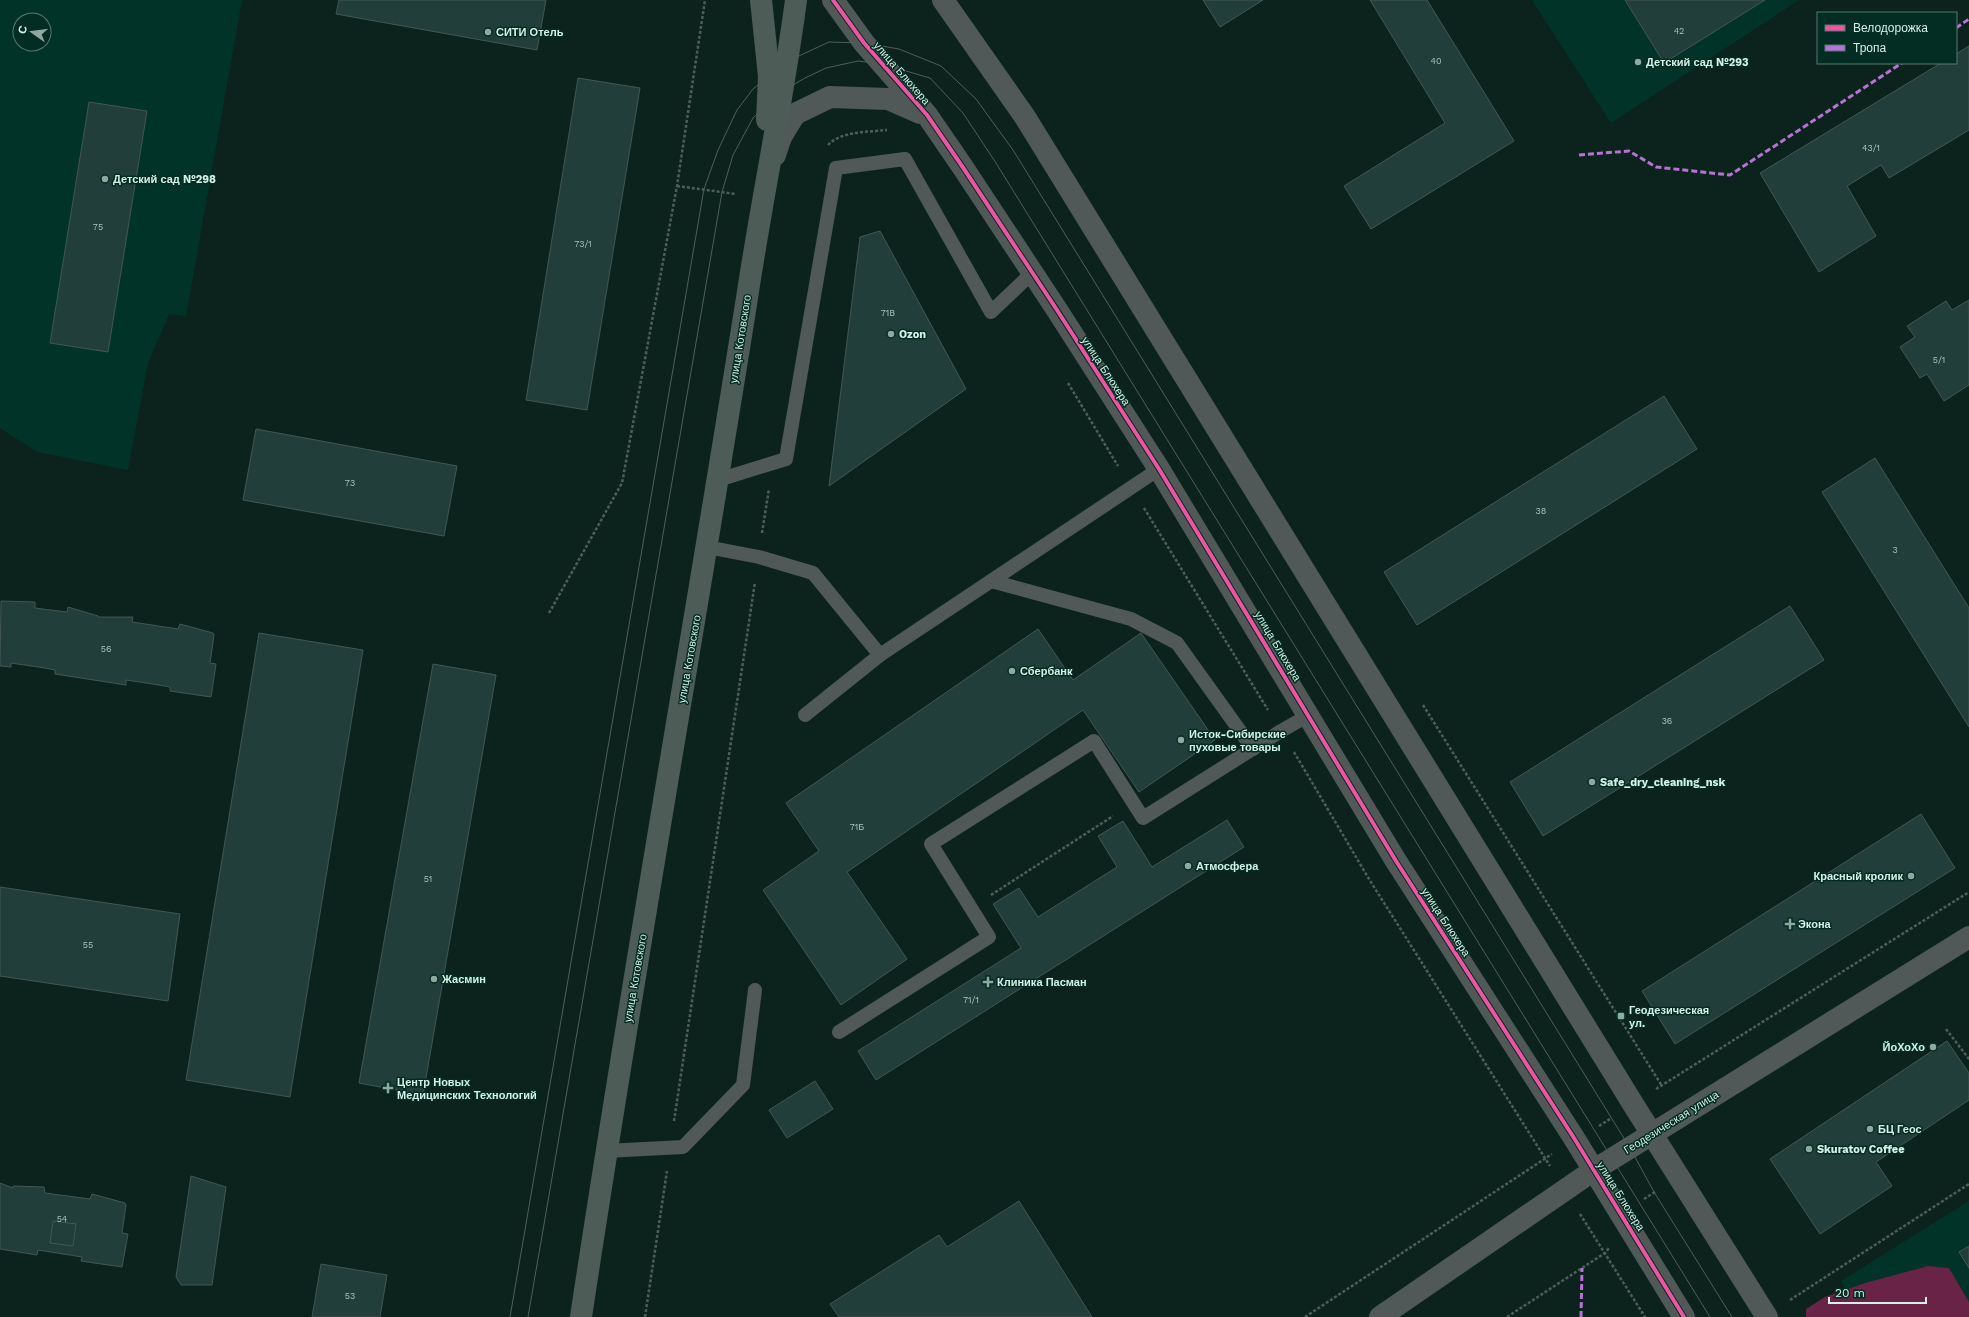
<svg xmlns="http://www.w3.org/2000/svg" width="1969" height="1317" viewBox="0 0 1969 1317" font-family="'Work Sans',sans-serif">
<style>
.built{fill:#023328;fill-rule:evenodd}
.forest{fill:#692347}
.building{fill:#223e3b;stroke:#425754}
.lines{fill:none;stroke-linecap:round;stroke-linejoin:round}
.path{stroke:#4f5d59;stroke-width:2.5;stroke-dasharray:3 2;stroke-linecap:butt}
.service{stroke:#505957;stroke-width:14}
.tertiary{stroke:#505957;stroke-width:22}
.secondary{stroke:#4e5c58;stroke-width:22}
.tram{stroke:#505e59;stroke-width:1}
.quiet{stroke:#b673d3;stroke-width:3;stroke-dasharray:6 3;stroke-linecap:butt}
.cycleway-casing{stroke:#032c22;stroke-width:6}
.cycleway{stroke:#f153a3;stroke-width:4}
.poi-dot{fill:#8fa8a0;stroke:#032c22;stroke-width:1.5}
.labels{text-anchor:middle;stroke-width:3;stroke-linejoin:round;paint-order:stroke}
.number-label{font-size:9px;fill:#a9c4bc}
.poi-label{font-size:11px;font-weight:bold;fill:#d6f0e7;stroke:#032c22;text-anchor:start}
.street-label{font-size:11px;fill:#d6f0e7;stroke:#032c22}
</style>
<rect width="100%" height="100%" fill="#0c231d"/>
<g class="built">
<path d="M 0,0 L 242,0 L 186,316 L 169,314 L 148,363 L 128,470 L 37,452 L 0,428 ZM 20,20 L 44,20 L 44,44 L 20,44 Z"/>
<polygon points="1532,0 1799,0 1611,123"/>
<polygon points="1969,1201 1969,1317 1862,1317 1841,1281"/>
</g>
<polygon class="forest" points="1928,1266 1949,1268 1969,1302 1969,1317 1806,1317 1806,1309 1825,1297 1865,1283"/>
<g class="building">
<polygon points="339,0 546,0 537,50 336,14"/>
<polygon points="1203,0 1263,0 1220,27"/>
<polygon points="1370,0 1427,0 1514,141 1371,229 1344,186 1445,123"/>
<polygon points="1625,0 1765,0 1664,63"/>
<polygon points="1969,46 1969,130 1889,178 1881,165 1847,186 1876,236 1819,272 1760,173 1941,63 1956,63 1956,54"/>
<polygon points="578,78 640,88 587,410 526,400"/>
<polygon points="89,102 147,111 108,352 50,343"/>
<polygon points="880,231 966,389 829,486 860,237"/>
<polygon points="1969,300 1969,385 1944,401 1927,374 1920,378 1900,347 1915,337 1907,326 1946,301 1952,310"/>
<polygon points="1664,396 1697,449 1417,625 1384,572"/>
<polygon points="256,429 457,466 444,536 243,500"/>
<polygon points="1875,458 1969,608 1969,727 1822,492"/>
<polygon points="1,601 35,602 35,608 67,612 68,607 98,616 98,617 133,617 132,622 178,629 180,624 213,633 214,635 210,663 216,664 211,697 170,691 170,687 159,685 126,680 126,685 55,674 55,670 45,668 11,663 11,667 0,666"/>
<polygon points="1790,606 1824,660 1543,836 1510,782"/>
<polygon points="1038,629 1073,680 1141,633 1215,740 1139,792 1083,710 847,872 907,959 841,1005 763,890 819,851 786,803"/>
<polygon points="259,633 363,650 290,1097 186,1080"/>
<polygon points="433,664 496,675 423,1095 359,1083"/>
<polygon points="1921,814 1955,868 1675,1044 1642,991"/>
<polygon points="1227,820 1244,847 876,1080 858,1051 1021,948 993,904 1019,888 1038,917 1117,867 1098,836 1123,821 1152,867"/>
<polygon points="0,887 180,914 168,1001 0,976"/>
<polygon points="1947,1041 1969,1073 1969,1100 1876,1162 1892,1186 1820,1234 1770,1159"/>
<polygon points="815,1081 833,1109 787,1138 769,1110"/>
<polygon points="191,1176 226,1187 212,1285 181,1285 176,1277"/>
<polygon points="0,1183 13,1188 13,1186 44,1187 45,1193 90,1199 92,1194 125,1203 126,1205 122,1233 128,1234 122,1267 81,1261 82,1257 38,1250 37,1255 0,1249"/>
<polygon points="1019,1201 1092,1317 839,1317 830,1304 939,1235 947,1247"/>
<polygon points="53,1221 76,1224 73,1246 50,1243"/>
<polygon points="1969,1246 1969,1268 1959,1252"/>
<polygon points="321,1264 387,1275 380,1317 312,1317"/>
</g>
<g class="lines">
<g class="path">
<path d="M 828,145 C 841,131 869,132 887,130"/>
<polyline points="677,186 736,194"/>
<polyline points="1068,383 1118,466"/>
<polyline points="1144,508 1268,710"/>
<polyline points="762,533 769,489"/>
<polyline points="549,613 622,483 677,186 705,0"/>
<polyline points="1423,705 1662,1086"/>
<polyline points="1294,752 1369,879 1550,1166"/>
<polyline points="991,895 1113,816"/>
<polyline points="1946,1029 1969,1059"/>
<polyline points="1656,1089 1969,892"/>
<polyline points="674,1121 755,582"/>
<polyline points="1599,1126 1610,1119"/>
<polyline points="1644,1199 1655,1192"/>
<polyline points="1580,1214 1645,1317"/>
<polyline points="1790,1300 1969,1184"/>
<polyline points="645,1317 667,1171"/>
<polyline points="1305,1317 1552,1154"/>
<polyline points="1507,1317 1605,1253 1609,1248"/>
</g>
<g class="service">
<polyline points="718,480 786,459 836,168 905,159 991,312 1032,273"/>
<polyline points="707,547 759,557 813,573 880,655"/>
<polyline points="991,581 1131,619 1177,643 1253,749"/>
<polyline points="805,715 880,655 1159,469"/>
<polyline points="839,1032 989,937 931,844 1094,741 1143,818 1281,731 1309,715"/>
<polyline points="606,1151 683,1147 743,1085 755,990"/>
</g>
<g class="tertiary">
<polyline points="833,0 864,43 927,115 964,169 1057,310 1159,469 1396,861 1574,1138 1684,1317"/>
<polyline points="943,0 1025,117 1633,1104 1767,1317"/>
<polyline points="775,155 781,137 795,114 830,97 888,99 920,113"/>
<polyline points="1380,1317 1594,1170 1969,937"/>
</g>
<g class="secondary">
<polyline points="761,0 769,76 767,120"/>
<path d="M 581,1317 C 632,977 693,638 747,298 C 762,198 783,100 796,0"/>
</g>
<g class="tram">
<polyline points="510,1317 704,189 718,150 737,110 753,89 788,61 829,42 864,43 899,49 941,66 976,99 1013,150 1630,1148 1654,1192 1732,1317"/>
<polyline points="528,1317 722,192 733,155 753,118 784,90 805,78 826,68 858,61 882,64 930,78 963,113 996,163 1710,1317"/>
</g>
<g class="quiet">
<polyline points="1956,28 1969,19"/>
<polyline points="1579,155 1629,151 1656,167 1730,175 1902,63"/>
<polyline points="1581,1317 1582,1268"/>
</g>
<defs>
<polyline id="cycleway" points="833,0 864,43 927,115 964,169 1057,310 1159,469 1396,861 1574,1138 1684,1317"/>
</defs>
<use href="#cycleway" class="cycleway-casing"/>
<use href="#cycleway" class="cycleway"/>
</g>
<g class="poi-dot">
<circle cx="488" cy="32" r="4"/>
<circle cx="1638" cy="62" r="4"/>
<circle cx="105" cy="179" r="4"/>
<circle cx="891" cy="334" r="4"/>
<circle cx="1012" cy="671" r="4"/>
<circle cx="1181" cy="740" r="4"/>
<circle cx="1592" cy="782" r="4"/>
<circle cx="1188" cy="866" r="4"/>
<circle cx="1911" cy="876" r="4"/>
<path d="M1788 918h4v4h4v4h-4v4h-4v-4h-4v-4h4z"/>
<circle cx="434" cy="979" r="4"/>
<path d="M986 976h4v4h4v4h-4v4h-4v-4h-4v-4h4z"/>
<rect x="1617" y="1012" width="8" height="8" rx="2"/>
<circle cx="1933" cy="1047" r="4"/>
<path d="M386 1082h4v4h4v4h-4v4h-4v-4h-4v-4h4z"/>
<circle cx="1870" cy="1129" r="4"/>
<circle cx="1809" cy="1149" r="4"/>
</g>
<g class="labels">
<g class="number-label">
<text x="1679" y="34">42</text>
<text x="1436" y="64">40</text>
<text x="1871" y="151">43/1</text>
<text x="98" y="230">75</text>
<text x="583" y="247">73/1</text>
<text x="888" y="316">71B</text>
<text x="1939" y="363">5/1</text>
<text x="350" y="486">73</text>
<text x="1541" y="514">38</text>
<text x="1895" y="553">3</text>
<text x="106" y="652">56</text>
<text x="1667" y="724">36</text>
<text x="857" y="830">71Б</text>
<text x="428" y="882">51</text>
<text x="88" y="948">55</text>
<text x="971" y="1003">71/1</text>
<text x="62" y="1222">54</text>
<text x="350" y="1299">53</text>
</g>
<g class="poi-label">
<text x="496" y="36">СИТИ Отель</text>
<text x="1646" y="66">Детский сад №293</text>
<text x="113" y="183">Детский сад №298</text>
<text x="899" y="338">Ozon</text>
<text x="1020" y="675">Сбербанк</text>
<text x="1189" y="738">Исток-Сибирские<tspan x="1189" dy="13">пуховые товары</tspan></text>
<text x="1600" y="786">Safe_dry_cleaning_nsk</text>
<text x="1196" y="870">Атмосфера</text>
<text x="1903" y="880" text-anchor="end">Красный кролик</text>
<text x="1798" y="928">Экона</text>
<text x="442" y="983">Жасмин</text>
<text x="997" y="986">Клиника Пасман</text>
<text x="1629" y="1014">Геодезическая<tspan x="1629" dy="13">ул.</tspan></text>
<text x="1925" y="1051" text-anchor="end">ЙоХоХо</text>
<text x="397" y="1086">Центр Новых<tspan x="397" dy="13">Медицинских Технологий</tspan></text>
<text x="1878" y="1133">БЦ Геос</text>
<text x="1817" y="1153">Skuratov Coffee</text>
</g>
<g class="street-label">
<text transform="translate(902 73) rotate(49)" y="4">улица Блюхера</text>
<text transform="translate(740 339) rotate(-81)" y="4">улица Котовского</text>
<text transform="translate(1106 371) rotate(57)" y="4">улица Блюхера</text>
<text transform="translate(1278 646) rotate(59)" y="4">улица Блюхера</text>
<text transform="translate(689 659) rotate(-80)" y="4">улица Котовского</text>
<text transform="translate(1446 922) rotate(57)" y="4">улица Блюхера</text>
<text transform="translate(635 978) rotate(-80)" y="4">улица Котовского</text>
<text transform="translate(1671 1122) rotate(-32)" y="4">Геодезическая улица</text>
<text transform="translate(1621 1196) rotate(58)" y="4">улица Блюхера</text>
</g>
</g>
<rect x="1817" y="12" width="140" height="52" fill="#032c22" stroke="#577a71"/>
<rect x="1825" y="25" width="20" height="6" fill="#f153a3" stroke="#577a71"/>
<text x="1853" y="32" font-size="12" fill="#d6f0e7">Велодорожка</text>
<rect x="1825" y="45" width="20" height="6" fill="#b673d3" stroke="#577a71"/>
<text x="1853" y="52" font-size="12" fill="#d6f0e7">Тропа</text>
<g transform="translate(32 32) rotate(284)"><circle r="19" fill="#032c22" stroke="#577a71"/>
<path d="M0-3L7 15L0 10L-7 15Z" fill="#8fa8a0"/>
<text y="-6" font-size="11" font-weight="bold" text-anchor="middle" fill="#d6f0e7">С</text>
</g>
<path d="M1829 1297v6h97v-6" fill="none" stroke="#d6f0e7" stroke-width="2"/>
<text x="1835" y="1297" font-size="12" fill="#d6f0e7" stroke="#032c22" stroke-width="3" paint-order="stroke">20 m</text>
</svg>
